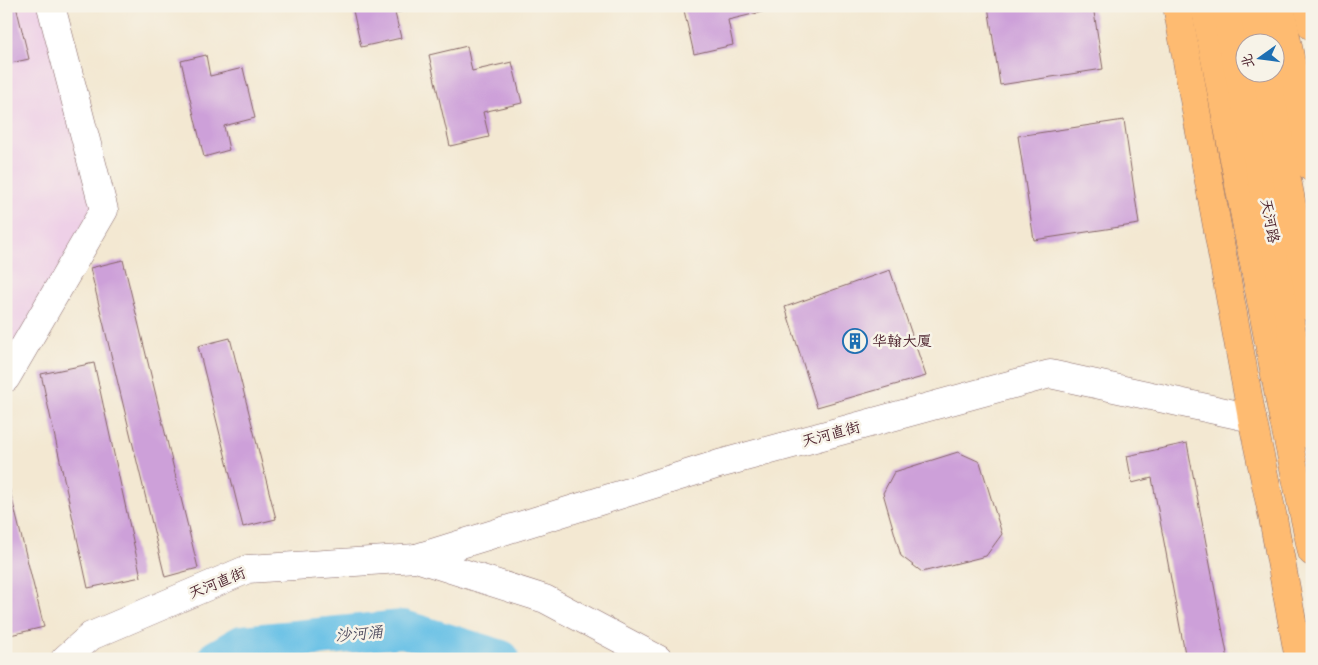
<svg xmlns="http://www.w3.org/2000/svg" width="1318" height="665" viewBox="0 0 1318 665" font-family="'Architects Daughter','LXGW WenKai TC',sans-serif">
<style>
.built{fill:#eed0e7}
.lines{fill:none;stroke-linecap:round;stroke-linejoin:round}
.river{stroke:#69c1e6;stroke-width:38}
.building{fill:#cda0d9}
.minor-casing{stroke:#856565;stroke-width:29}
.major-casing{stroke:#856565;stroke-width:29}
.highway-casing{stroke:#856565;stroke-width:29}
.minor{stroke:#fff;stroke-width:28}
.major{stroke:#febb71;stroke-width:28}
.highway{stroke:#febb71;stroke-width:28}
.labels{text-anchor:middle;stroke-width:5;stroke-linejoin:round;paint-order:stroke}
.street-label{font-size:15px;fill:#4a1f2b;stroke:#f7f3e8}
.poi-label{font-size:15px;fill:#4a1f2b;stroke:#f7f3e8;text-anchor:start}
.water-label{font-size:16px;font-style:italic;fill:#535063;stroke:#f7f3e8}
</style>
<rect width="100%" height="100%" fill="#f7f3e8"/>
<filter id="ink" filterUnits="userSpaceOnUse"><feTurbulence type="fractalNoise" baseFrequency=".02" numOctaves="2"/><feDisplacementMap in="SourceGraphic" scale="10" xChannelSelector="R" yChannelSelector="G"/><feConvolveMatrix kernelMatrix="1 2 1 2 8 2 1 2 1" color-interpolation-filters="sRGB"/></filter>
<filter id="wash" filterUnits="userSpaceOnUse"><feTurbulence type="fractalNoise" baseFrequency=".0096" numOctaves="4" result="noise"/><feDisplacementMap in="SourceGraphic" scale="20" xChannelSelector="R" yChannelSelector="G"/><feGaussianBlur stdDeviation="1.12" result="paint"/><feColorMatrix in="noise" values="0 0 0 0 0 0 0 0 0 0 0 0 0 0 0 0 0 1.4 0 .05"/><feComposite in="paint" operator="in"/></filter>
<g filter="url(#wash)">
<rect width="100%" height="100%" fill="#f3e8d2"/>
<polygon class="built" points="6,6 41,6 94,206 6,362"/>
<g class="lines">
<polyline class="river" points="216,659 242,644 403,629 501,659"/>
</g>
<g id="blocks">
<g class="building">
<polygon points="6,6 16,6 29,59 6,64"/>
<polygon points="352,6 423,6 423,7 395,13 401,38 361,47"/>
<polygon points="683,6 765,6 766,11 728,20 733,45 694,54"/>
<polygon points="988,6 1093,6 1103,69 1000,85"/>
<polygon points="467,46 472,71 512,62 522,103 483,112 489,137 450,146 429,55"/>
<polygon points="206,55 210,76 243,68 255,118 224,126 229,150 204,157 181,61"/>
<polygon points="1124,120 1139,224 1034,240 1018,136"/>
<polygon points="123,260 198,568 165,577 90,268"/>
<polygon points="890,270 926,376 817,407 785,307"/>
<polygon points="6,318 10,329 6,330"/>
<polygon points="230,338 276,519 243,527 198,346"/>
<polygon points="94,363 141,577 88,588 41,374"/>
<polygon points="1187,443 1228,659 1186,659 1152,478 1132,483 1127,456"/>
<polygon points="958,452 980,462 1002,534 986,556 922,572 901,556 883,493 894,472"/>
<polygon points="8,483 44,627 6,636 6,484"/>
</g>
</g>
</g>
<g filter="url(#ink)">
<use href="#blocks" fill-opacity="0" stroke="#856565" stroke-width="1"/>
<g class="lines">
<defs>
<g id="minor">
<polyline points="6,378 104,210 51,6"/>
<polyline points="416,558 719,464 1050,374 1252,418"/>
<polyline points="65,659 91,636 248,569 416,558 545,599 658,659"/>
</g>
<g id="major">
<polyline points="1177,6 1252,418 1273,518 1299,659"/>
<polyline points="1308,6 1312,26"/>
</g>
<g id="highway">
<polyline points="1205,6 1283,417 1312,552"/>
<polyline points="1226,6 1232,41 1268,207 1312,436"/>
<polyline points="1253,6 1260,42"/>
<polyline points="1280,6 1312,168"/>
<polyline points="1266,72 1312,308"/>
</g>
</defs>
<use href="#minor" class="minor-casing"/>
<use href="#major" class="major-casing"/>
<use href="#highway" class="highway-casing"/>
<use href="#minor" class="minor"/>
<use href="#major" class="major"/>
<use href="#highway" class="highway"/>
</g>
</g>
<defs>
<symbol id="building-ring" viewBox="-11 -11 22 22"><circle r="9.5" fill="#f7f3e8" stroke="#1f6fb2" stroke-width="1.5"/><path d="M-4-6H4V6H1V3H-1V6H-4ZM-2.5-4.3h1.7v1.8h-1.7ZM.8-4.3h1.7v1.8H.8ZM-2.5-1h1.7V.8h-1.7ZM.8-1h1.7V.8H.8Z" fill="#1f6fb2"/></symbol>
</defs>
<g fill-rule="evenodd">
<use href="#building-ring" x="841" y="327" width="28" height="28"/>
</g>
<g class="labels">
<g class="street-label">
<text transform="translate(1270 221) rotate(79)" y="5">天河路</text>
<text transform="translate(831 434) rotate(-15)" y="5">天河直街</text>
<text transform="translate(217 583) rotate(-22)" y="5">天河直街</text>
</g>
<g class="poi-label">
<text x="872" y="346">华翰大厦</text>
</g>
<g class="water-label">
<text transform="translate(359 633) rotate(-5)" y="6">沙河涌</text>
</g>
</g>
<rect width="1318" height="665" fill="none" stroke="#f7f3e8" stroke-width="25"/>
<g transform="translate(1260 58) rotate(256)"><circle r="24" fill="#f7f3e8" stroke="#b29e9c"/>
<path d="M0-4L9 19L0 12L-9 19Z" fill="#1f6fb2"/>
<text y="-8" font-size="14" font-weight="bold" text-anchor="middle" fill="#4a1f2b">北</text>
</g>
</svg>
